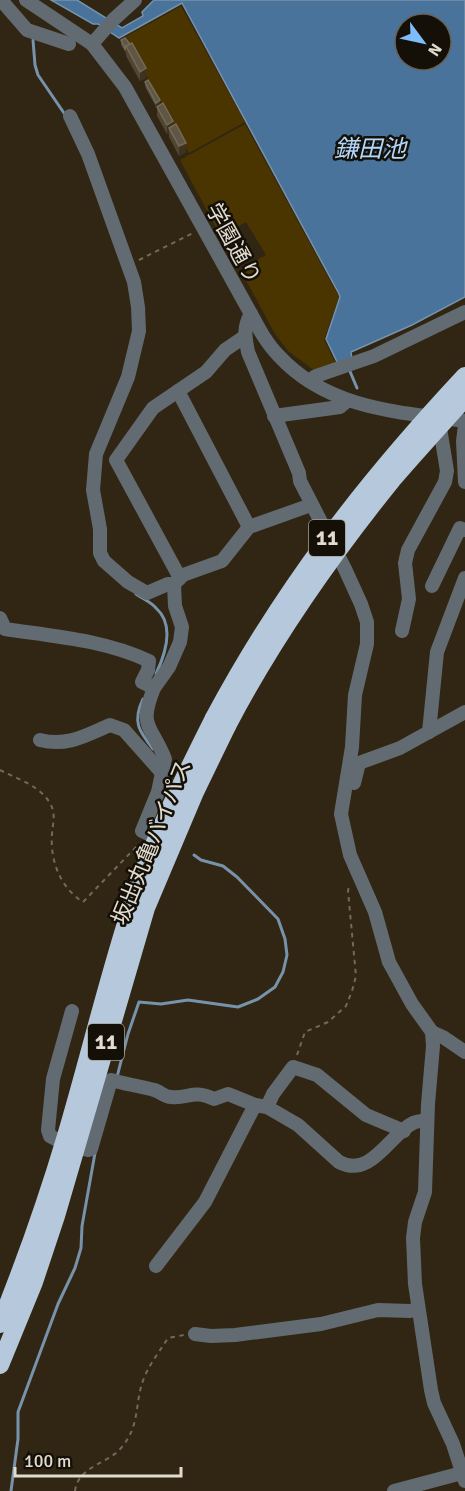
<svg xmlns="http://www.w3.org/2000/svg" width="465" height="1491" viewBox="0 0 465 1491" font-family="Signika,'Noto Sans JP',sans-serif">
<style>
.green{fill:#4a3500}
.water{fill:#49739b;stroke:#7792ab;stroke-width:1.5;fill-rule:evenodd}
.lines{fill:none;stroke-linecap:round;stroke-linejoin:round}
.stream{stroke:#7792ab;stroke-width:3}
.path{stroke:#726a59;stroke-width:2;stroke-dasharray:4.5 4.5;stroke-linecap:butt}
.minor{stroke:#636b72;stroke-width:14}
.highway{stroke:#b5c8dc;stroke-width:18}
.highway-bridge{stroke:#b5c8dc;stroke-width:18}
.wall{fill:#504633}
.shaded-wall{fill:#3d331f}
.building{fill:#605644;stroke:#746b5a;stroke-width:1.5}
.labels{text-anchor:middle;stroke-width:5;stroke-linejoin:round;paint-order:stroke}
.shield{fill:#141008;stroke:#a49f94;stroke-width:1.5}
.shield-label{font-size:21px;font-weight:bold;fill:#e2dcd0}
.street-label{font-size:22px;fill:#e2dcd0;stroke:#141008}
.water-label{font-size:24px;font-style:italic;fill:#b2d7fc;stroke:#141008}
</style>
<rect width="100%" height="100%" fill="#302613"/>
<g class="green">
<polygon points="181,6 245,122 189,153 125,37"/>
<polygon points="245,124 339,297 324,340 336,364 315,371 288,351 275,334 240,269 266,255 246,222 222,235 219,233 180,160"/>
</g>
<path class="water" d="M 51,0 L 77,0 L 122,28 L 143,16 L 142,12 L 154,0 L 465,0 L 465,297 L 412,325 L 351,352 L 352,359 L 338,364 L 326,339 L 340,297 L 339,294 L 182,3 L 119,38 L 98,24 L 93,24 ZM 405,24 L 441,24 L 441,60 L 405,60 Z"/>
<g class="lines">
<g class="stream">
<polyline points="33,40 35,65 38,75 66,116"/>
<polyline points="349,369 357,388"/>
<path d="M 136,594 C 143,599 151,602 156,608 C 175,625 165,655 156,674"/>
<path d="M 143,699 C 132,722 139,731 153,749"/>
<polyline points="117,1077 128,1034 139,1002 161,1004 188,1000 238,1007 258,999 275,987 283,972 287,955 285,939 278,919 237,877 223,866 201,860 194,855"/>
<polyline points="11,1491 18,1439 18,1412 58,1304 75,1268 81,1248 82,1226 95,1153"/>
</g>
<g class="path">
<polyline points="139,260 193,233"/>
<path d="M 0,770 C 17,779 39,785 50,803 C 56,814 53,822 52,834 C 50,861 60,887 83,902 L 137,846"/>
<polyline points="297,1055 305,1032 328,1022 346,1006 352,991 356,976 348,891 349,886"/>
<path d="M 75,1491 C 78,1466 108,1464 121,1448 C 141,1425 134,1403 144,1378 C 150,1363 160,1351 168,1338 L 184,1335"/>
</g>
<g class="minor">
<polyline points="1,0 27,30 69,44"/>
<path d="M 26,0 L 92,44 L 125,87 L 251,314 C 259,329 267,344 279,356 C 328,409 397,412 465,421"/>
<polyline points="92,44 113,20 135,0"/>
<polyline points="70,116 88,154 134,282 138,307 139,331 128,377 96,454 93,490 100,529 100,553 104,561 128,582 147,593 168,584 174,584 183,575 222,561 249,527 311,505"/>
<path d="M 251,314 C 243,327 245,337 248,352 L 299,473 L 300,481 L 345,569 L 361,604 L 367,622 L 367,644 L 355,695 L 352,747 L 341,814 L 350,855 L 375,912 L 389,962 L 412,1004 L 432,1032 L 433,1046 L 428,1104 L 425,1192 L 415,1222 L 413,1238 L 415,1284 L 431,1390 L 434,1403 L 453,1444 L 465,1481"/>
<polyline points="309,381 316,376 374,356 465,312"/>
<polyline points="178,391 249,527"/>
<polyline points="274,416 340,407 347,401"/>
<polyline points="465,425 463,441 465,482"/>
<polyline points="180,578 116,460 153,408 206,372 225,350 244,337"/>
<polyline points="432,586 460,528 465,530"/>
<path d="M 0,618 L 5,629 C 52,636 105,640 149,661 L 148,670 L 142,682 L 154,688 L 169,667 L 180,642 L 182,627 L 175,606 L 174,584"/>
<polyline points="402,631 409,599 405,563 408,550 445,482 447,471 439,422"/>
<path d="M 154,688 C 138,728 151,724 165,759 L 158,792 L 142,831 L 157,838"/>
<polyline points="429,732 437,652 465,578"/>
<path d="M 40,740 C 68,747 86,735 110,725 L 124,730 L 163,774"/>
<polyline points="354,783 359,763 400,748 465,712"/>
<path d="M 72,1011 L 53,1079 L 48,1130 L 50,1136 L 63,1143 L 88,1150 L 91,1149 L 111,1080 C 125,1084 140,1086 154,1090 C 160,1091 164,1097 171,1097 C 189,1099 192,1089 214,1099 L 228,1094 L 255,1105 L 267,1107 L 298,1125 L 339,1162 C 371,1179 389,1135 413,1123 C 417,1121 423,1121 427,1120"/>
<polyline points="432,1032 443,1037 465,1052"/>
<polyline points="267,1107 273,1094 293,1067 317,1075 366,1115 404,1131"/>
<polyline points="156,1266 205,1202 255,1105"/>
<polyline points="195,1334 211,1336 235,1335 321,1324 378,1310 410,1311 418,1309"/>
<polyline points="394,1491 462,1473"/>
</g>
<g class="highway">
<path d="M 0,1324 C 25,1262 47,1200 66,1136 C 89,1058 108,978 133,901 C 154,837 184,778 214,718"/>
<polyline points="0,1365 34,1282 56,1216 146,908 195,792 227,726"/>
</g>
<g class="highway-bridge">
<path d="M 214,718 C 283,589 365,483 465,376"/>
<path d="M 227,726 C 273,638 330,557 392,480 C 416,452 441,425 465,398"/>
</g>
</g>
<g class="wall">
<polygon points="121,40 146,78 140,81 126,56 126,53 121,45"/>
<polygon points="145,82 173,125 186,152 179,156 169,137 169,133 167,134 157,116 157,107 156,107 145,87"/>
</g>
<g class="shaded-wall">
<polygon points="146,68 146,78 140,81 140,72"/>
<polygon points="160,100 160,105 156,107 156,103"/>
<polygon points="173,121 173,131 169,128 169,133 167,134 167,125"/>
<polygon points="186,143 186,152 179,156 179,146"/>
</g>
<g class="building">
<polygon points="125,38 130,44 126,46 125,49 121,40"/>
<polygon points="132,43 146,68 140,72 126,46"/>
<polygon points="148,80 160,100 156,103 145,82"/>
<polygon points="163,103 173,121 167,125 157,107"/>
<polygon points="176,124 186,143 179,146 169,128"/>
</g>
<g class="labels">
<g class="shield">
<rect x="309" y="520" width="36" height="36" rx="4.5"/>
<rect x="88" y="1024" width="36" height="36" rx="4.5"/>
</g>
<g class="shield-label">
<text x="327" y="545">11</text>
<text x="106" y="1049">11</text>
</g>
<g class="street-label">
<text transform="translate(234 243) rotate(61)" y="8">学園通り</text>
<text transform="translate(151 842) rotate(-68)" y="8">坂出丸亀バイパス</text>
</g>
<g class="water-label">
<text x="370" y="157">鎌田池</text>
</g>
</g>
<g transform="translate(423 42) rotate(123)"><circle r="28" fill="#141008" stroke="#666258" stroke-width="1.5"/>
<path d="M0-4.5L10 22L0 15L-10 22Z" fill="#7ebdf9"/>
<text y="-9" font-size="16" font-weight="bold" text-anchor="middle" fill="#e2dcd0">N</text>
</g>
<path d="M15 1467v9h166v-9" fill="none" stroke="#e2dcd0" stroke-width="3"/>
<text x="24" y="1467" font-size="18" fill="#e2dcd0" stroke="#141008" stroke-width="4.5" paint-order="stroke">100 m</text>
</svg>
